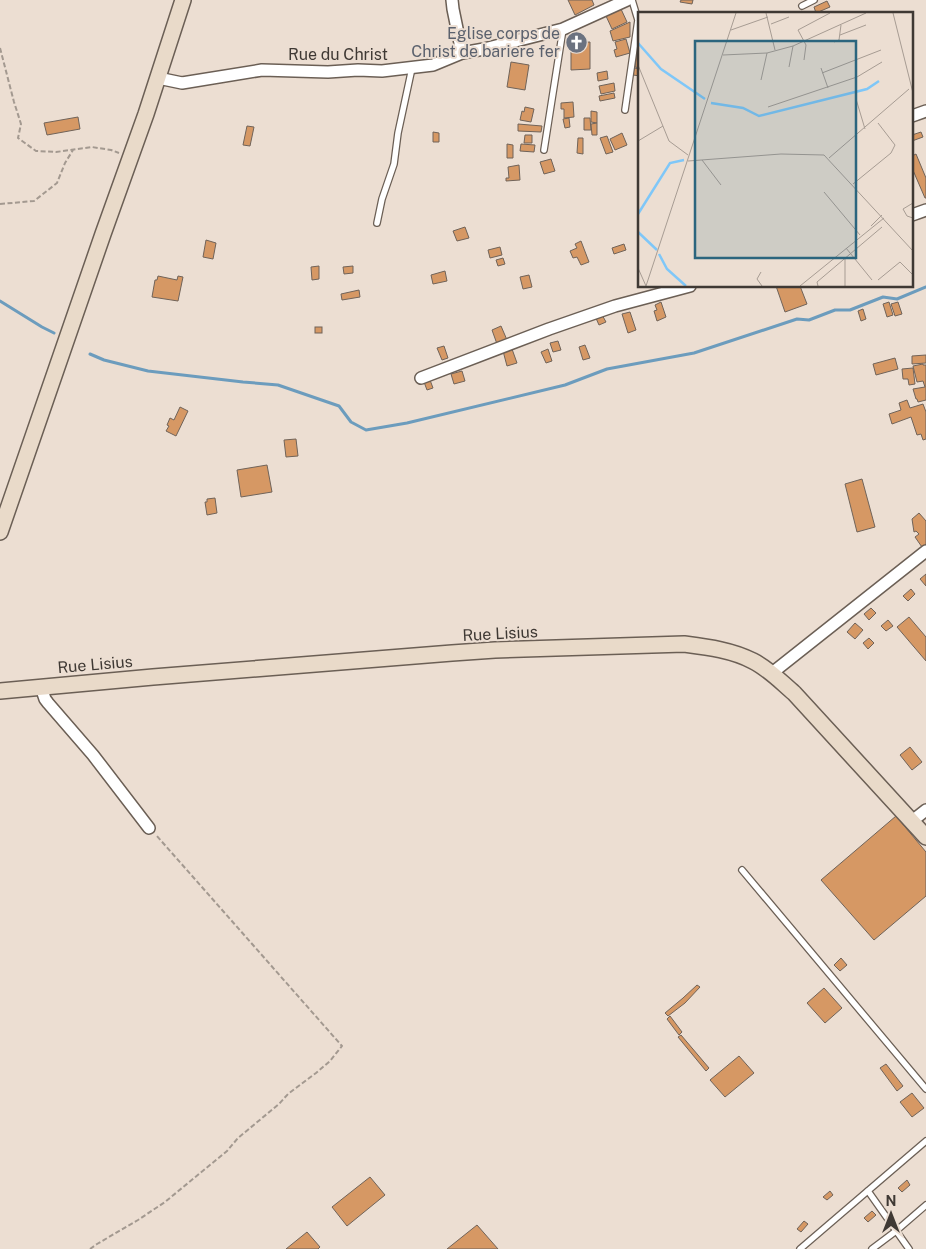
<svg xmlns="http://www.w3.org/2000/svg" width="926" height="1249" viewBox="0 0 926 1249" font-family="'Public Sans',sans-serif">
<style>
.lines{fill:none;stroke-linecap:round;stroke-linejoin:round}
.stream{stroke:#6c9cbd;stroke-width:3}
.building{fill:#d69864;stroke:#706359}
.lane-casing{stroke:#6b5f55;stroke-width:8}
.street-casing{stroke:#6b5f55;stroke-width:14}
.secondary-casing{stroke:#6b5f55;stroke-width:18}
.path{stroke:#a39990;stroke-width:2;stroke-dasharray:5 2.5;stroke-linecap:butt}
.lane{stroke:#fff;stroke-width:5.5}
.street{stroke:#fff;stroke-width:11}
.secondary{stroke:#e9dac9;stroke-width:15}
.labels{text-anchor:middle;stroke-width:4;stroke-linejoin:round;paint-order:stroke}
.worship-label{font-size:16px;fill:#5b616d;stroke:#ecded2;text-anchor:end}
.street-label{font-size:16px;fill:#3f3934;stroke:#ecded2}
.inset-river{fill:none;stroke:#7fc7f8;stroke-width:2.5}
.inset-road{fill:none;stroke:#a79c93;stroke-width:1}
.view{fill:#2b657e;fill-opacity:0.15;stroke:#2b657e;stroke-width:2.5}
.inset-edge{fill:none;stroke:#3f3934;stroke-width:2.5}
</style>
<rect width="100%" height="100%" fill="#ecded2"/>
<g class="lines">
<g class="stream">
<polyline points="0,301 42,327 54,333"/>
<polyline points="90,354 104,360 148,371 243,382 278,385 339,406 351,422 366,430 407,423 565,385 607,369 694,353 797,319 809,320 835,310 850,310 883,297 897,299 926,287"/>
</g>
</g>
<g class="building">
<polygon points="568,0 592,0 594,5 575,15"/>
<polygon points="681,0 693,0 692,4 680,2"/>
<polygon points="827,1 830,7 816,13 814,7"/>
<polygon points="621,9 627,22 612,29 606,16"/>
<polygon points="630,22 630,37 613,41 610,31"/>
<polygon points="626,39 630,53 616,57 614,50 617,49 615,42"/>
<polygon points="590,42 590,69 571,70 571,43"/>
<polygon points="637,51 640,51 640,68 635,67"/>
<polygon points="511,62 529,65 525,90 507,87"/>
<polygon points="634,68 640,69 640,76 633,75"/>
<polygon points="607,71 608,79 598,81 597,73"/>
<polygon points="614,83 615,91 601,94 599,86"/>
<polygon points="614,93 615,98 600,101 599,96"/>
<polygon points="573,102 574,117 564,118 564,109 561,109 561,103"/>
<polygon points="525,107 534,109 531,122 520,120 522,111 524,112"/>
<polygon points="591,111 597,112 597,123 591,122"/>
<polygon points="78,117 80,129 47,135 44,123"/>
<polygon points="569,118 570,127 565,128 563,119"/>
<polygon points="584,118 590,118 591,130 584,130"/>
<polygon points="597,123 597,135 592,135 591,124"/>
<polygon points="518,124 542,126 541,132 518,131"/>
<polygon points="247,126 254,127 250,146 243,145"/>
<polygon points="433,132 439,133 439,142 433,142"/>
<polygon points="921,132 923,137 912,141 912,135"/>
<polygon points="622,133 627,145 615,150 610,139"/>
<polygon points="525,135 532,135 532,143 524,143"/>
<polygon points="607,136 613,152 606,154 600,138"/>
<polygon points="578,138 583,138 583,154 577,153"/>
<polygon points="507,144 513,145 513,158 507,158"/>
<polygon points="521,144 535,145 534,152 520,151"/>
<polygon points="916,154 926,178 926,198 925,198 912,168 912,156"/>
<polygon points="551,159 555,171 544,174 540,162"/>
<polygon points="519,165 520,180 506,181 506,178 509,178 508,167"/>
<polygon points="465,227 469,238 457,241 453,231"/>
<polygon points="206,240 216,243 213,259 203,257"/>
<polygon points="581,241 589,262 581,265 577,257 573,258 570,251 577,248 575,244"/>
<polygon points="624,244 626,250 614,254 612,248"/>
<polygon points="500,247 502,255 490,258 488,250"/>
<polygon points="503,258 505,264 498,266 496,260"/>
<polygon points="319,266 319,279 312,280 311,267"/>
<polygon points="353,266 353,273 344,274 343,267"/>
<polygon points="445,271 447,281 433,284 431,275"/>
<polygon points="529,275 532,287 523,289 520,277"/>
<polygon points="158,276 177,280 178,276 183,277 178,301 152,297 155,280 157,280"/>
<polygon points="776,286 800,286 807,304 785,312"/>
<polygon points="359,290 360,297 342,300 341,294"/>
<polygon points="661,302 666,317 657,321 654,311 657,310 655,305"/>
<polygon points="889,302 893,315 887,317 883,304"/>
<polygon points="898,302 902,314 895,316 891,304"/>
<polygon points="863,309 866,319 861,321 858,311"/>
<polygon points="630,312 636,330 628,333 622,314"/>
<polygon points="601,313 606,322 599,325 595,316"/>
<polygon points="501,326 507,340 497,344 492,330"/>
<rect x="315" y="327" width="7" height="6"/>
<polygon points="558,341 561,350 553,352 550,343"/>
<polygon points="585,345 590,358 583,360 579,347"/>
<polygon points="444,346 448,358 442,360 437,348"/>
<polygon points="512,349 517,363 507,366 503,351"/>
<polygon points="548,349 552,361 546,363 541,352"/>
<polygon points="926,355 926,363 912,364 912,356"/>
<polygon points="895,358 898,369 876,375 873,364"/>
<polygon points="923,364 923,365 926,365 926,400 918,402 917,399 916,399 913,389 925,387 923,381 917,382 913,366"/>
<polygon points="913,368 915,384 909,385 908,379 903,379 902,369"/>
<polygon points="462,371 465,381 454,384 451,374"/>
<polygon points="430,380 433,388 427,390 424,382"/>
<polygon points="907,400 910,408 923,404 926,412 926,439 923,440 921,434 917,435 911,417 892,424 889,414 901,410 899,403"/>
<polygon points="180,407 188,411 176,436 166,431 169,426 167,425 170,418 174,420"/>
<polygon points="296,439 298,456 286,457 284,440"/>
<polygon points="267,465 272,492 241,497 237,470"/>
<polygon points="862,479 875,527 857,532 845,484"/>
<polygon points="215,498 217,513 207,515 205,502 207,502 207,499"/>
<polygon points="919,513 926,521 926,549 924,550 915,537 919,534 916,531 914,532 912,519"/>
<polygon points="926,574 926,586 920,579"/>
<polygon points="911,589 915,594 908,601 903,596"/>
<polygon points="871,608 876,613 869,620 864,614"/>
<polygon points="909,617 926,637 926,661 897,627"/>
<polygon points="888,620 893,626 886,631 881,626"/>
<polygon points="855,623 863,630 855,639 847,632"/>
<polygon points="869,638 874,643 868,649 863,643"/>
<polygon points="910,747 922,762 912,770 900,755"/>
<polygon points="896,816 926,852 926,896 874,940 821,880"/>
<polygon points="841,958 847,965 840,971 834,965"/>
<polygon points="697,985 700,987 685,1003 668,1016 665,1013 683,998"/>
<polygon points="824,988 842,1008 825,1023 807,1003"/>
<polygon points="670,1016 682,1032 679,1035 667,1019"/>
<polygon points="681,1035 709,1068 706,1071 678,1037"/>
<polygon points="739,1056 754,1073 725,1097 710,1080"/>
<polygon points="886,1064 903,1086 897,1091 880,1068"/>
<polygon points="912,1093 924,1108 912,1117 900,1102"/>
<polygon points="370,1177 385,1195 347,1226 332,1207"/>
<polygon points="907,1180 910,1185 902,1192 898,1188"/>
<polygon points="830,1191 833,1195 827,1200 823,1197"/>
<polygon points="872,1211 876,1215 868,1222 864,1218"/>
<polygon points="804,1221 808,1224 801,1232 797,1229"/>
<polygon points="477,1225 498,1249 447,1249"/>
<polygon points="307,1232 320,1247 318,1249 286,1249"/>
</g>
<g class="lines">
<defs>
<g id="lane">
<polyline points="802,6 814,0"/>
<polyline points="625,110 638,20 632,0"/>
<polyline points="544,150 563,29"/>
<polyline points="377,223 382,199 394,164 398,133 412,68"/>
<polyline points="742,870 926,1089"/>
<polyline points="868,1191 909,1249"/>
<polyline points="800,1249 926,1141"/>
<polyline points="872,1249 896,1231 926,1205"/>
</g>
<g id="street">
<polyline points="452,0 453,9 462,53"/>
<polyline points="158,78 182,83 262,70 328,72 358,70 382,71 433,65 462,53 484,49 563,29 627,0"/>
<polyline points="912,116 926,111"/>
<polyline points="912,215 926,210"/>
<polyline points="421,378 549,329 615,306 690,286"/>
<polyline points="772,673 926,551"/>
<polyline points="41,687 45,699 48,703 93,755 149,828"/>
<polyline points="912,821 926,810"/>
</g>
<g id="secondary">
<polyline points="0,532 103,234 146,114 183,0"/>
<path d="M 0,691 L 153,677 L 452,653 L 495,650 L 684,644 C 707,647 732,650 753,661 C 769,669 781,682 794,693 L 926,837"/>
</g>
</defs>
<use href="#lane" class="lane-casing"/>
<use href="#street" class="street-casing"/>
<use href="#secondary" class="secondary-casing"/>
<g class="path">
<polyline points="0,48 14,102 21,124 18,138 36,151 56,152 92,147 111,150 119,153"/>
<polyline points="0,204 34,201 57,183 65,163 73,150"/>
<polyline points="90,1249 97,1244 138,1220 165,1202 227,1151 238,1138 279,1104 288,1094 316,1073 330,1061 342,1046 156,835"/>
</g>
<use href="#lane" class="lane"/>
<use href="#street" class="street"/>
<use href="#secondary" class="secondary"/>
</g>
<defs>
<symbol id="church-disc" viewBox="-11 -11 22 22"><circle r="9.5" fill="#6b7280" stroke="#ecded2"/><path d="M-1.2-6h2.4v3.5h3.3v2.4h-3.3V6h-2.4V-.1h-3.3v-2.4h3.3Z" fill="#fff"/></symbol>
</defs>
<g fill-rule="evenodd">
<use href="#church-disc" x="564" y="30" width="25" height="25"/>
</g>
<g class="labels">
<g class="worship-label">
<text x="560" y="39">Eglise corps de<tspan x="560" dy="18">Christ de bariere fer</tspan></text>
</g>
<g class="street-label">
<text x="338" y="60">Rue du Christ</text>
<text transform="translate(500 633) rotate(-3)" y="6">Rue Lisius</text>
<text transform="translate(95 664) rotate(-5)" y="6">Rue Lisius</text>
</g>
</g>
<g transform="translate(638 12)">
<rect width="275" height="275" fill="#ecded2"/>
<path class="inset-river" d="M 0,31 L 23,57 L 67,87M 73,91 L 105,96 L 121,104 L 229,77 L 241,69M 0,202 L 32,151 L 46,148M 0,220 L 19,238M 21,242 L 29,257 L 48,274"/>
<path class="inset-road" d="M 128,1 L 137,38M 255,1 L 275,81M 133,12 L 151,5M 93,18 L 130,5M 202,23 L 228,13M 196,30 L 201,28 L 203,13M 85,43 L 129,41 L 155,34 L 228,1M 166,48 L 168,33 L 160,18 L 192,1M 0,53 L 31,129 L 50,143M 151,55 L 155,34M 183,56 L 190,76M 184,61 L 243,38M 123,68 L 129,41M 218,87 L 227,117M 130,95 L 219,65 L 244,50M 0,129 L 25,114M 191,146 L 271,77M 64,148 L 83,173M 50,149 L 143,142 L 186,143 L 275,239M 215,172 L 253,141 L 257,133 L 240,111M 186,180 L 222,223M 275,191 L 265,197 L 269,204 L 275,206M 233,214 L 244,203M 208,236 L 234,268M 207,247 L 207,274M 0,256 L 8,274M 123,260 L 119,267 L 124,274M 240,268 L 262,250 L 275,263M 8,274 L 98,1M 162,274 L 246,206M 180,274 L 179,270 L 244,215"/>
<path class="view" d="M 57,29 L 218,29 L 218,246 L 57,246 Z"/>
<rect width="275" height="275" class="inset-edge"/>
</g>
<g transform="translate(891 1214)" stroke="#ecded2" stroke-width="4" paint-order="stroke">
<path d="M0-4L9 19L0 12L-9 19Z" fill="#3f3934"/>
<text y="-8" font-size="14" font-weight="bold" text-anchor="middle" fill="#3f3934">N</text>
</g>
</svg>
